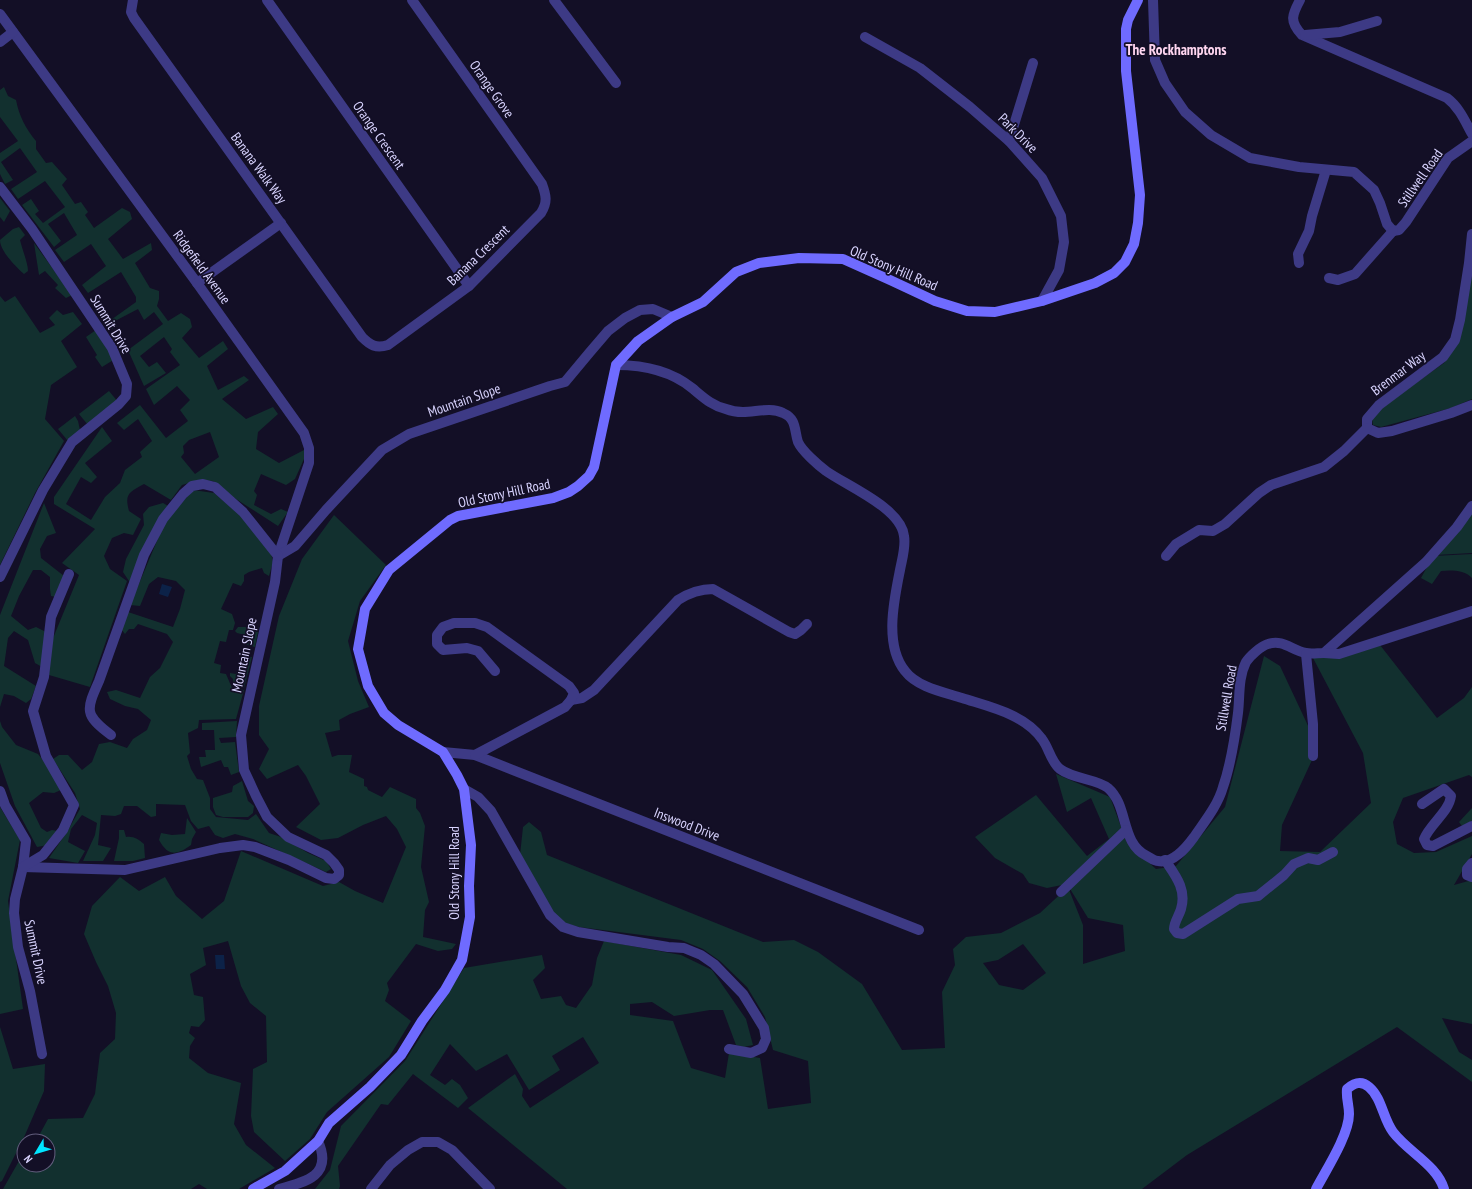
<svg xmlns="http://www.w3.org/2000/svg" width="1472" height="1189" viewBox="0 0 1472 1189" font-family="'PT Sans Narrow',sans-serif">
<style>
.green{fill:#12302f;fill-rule:evenodd}
.water{fill:#0c2248}
.lines{fill:none;stroke-linecap:round;stroke-linejoin:round}
.street{stroke:#3d3a85;stroke-width:10}
.secondary{stroke:#6f6bff;stroke-width:10}
.labels{text-anchor:middle;stroke-width:3.5;stroke-linejoin:round;paint-order:stroke}
.street-label{font-size:14px;fill:#d9d4ff;stroke:#130f26}
.neighbourhood-label{font-size:15px;font-weight:bold;fill:#ffd6f0;stroke:#130f26}
</style>
<rect width="100%" height="100%" fill="#130f26"/>
<g class="green">
<path d="M 4,87 L 8,96 L 16,100 C 19,116 26,129 36,141 L 36,149 L 46,163 L 52,162 L 67,179 L 62,185 L 75,204 L 81,202 L 88,212 L 85,215 L 94,228 L 122,208 L 130,212 L 132,219 L 108,239 L 123,259 L 151,243 L 152,250 L 135,263 L 150,288 L 159,291 L 159,299 L 157,306 L 168,321 L 181,313 L 190,319 L 192,327 L 182,338 L 199,358 L 223,341 L 228,349 L 207,366 L 218,390 L 244,376 L 249,380 L 222,399 L 246,419 L 273,407 L 278,414 L 258,432 L 256,449 L 279,463 L 304,450 L 304,459 L 295,479 L 286,485 L 261,474 L 254,491 L 257,495 L 254,505 L 271,514 L 281,509 L 288,512 L 278,526 L 236,499 L 213,481 L 199,480 L 182,485 L 171,500 L 144,484 C 130,492 124,493 129,511 L 141,519 L 133,535 L 124,533 L 112,538 L 104,556 L 110,569 L 127,581 L 90,687 L 49,675 L 51,643 L 79,575 L 62,563 L 95,529 L 54,504 L 54,497 L 102,427 L 112,441 L 85,463 L 97,477 L 91,483 L 81,477 L 66,504 L 91,520 L 105,497 L 120,483 L 125,470 L 142,457 L 140,452 L 152,441 L 138,419 L 124,430 L 117,423 L 140,405 L 166,438 L 188,421 L 180,410 L 190,400 L 177,386 L 154,405 L 146,389 L 180,365 L 170,352 L 172,349 L 164,337 L 140,356 L 149,367 L 157,362 L 166,373 L 144,386 L 128,350 L 163,324 L 154,312 L 144,320 L 138,309 L 115,321 L 117,326 L 112,329 L 108,322 L 136,302 L 136,297 L 121,272 L 88,293 L 82,285 L 106,266 L 91,244 L 64,262 L 55,250 L 77,235 L 64,213 L 48,224 L 61,241 L 54,247 L 22,205 L 31,199 L 39,211 L 35,214 L 43,223 L 65,207 L 45,181 L 18,199 L 11,189 L 37,172 L 20,148 L 1,162 L 13,180 L 5,184 L 0,174 L 0,153 L 18,141 L 0,117 L 0,90 ZM 210,432 L 219,457 L 195,474 L 181,457 L 184,453 L 183,446 L 189,440 Z"/>
<polygon points="0,198 10,211 4,222 0,217"/>
<path d="M 19,227 L 25,235 L 20,240 C 22,249 28,263 28,271 L 24,274 C 16,267 0,251 0,240 L 13,229 Z"/>
<polygon points="34,243 72,295 66,298 55,288 58,285 45,271 39,275"/>
<polygon points="1472,250 1472,399 1451,408 1381,427 1373,425 1372,419 1381,408 1444,363 1457,342"/>
<polygon points="0,296 5,302 15,296 40,333 55,325 49,318 57,310 63,315 73,312 82,324 61,341 77,367 51,385 45,419 64,441 35,493 0,565"/>
<polygon points="96,330 115,359 102,367 95,357 97,355 86,337"/>
<polygon points="109,391 118,402 88,425 79,414"/>
<polygon points="75,416 78,421 80,430 68,441 58,429"/>
<polygon points="193,490 214,493 245,519 271,553 273,562 269,576 264,573 262,568 249,572 244,575 244,581 241,586 233,583 221,609 232,614 235,623 233,630 229,630 226,642 220,641 214,663 221,665 220,673 226,674 232,688 244,690 236,719 199,720 198,728 188,733 190,753 187,756 191,769 197,779 203,780 210,798 210,809 216,817 248,820 256,814 269,833 281,837 308,853 326,861 331,869 326,872 253,839 235,834 223,838 215,835 209,826 198,829 191,821 185,805 156,804 156,816 151,817 137,806 124,806 121,814 115,816 101,815 98,845 111,848 103,861 83,861 95,835 97,823 82,815 71,829 68,842 85,851 78,863 49,858 67,832 80,809 75,793 53,759 59,755 68,755 82,770 92,762 99,744 110,742 127,748 133,739 147,730 151,720 138,709 125,706 110,699 107,692 116,690 140,698 150,677 160,668 173,642 167,634 138,624 134,629 129,629 125,634 121,629 128,612 173,627 180,609 185,590 176,581 158,577 149,584 140,606 130,605 165,522"/>
<polygon points="44,503 56,533 47,536 40,549 41,558 64,576 56,597 51,596 50,589 50,577 41,570 33,570 19,596 11,616 28,630 36,627 46,632 42,667 35,663 28,640 14,631 8,638 4,666 36,686 31,699 26,703 14,696 4,694 0,707 0,615"/>
<polygon points="163,503 168,506 131,584 123,572 126,559 144,525 143,514 149,507"/>
<polygon points="1472,511 1472,553 1435,555"/>
<polygon points="334,515 386,565 360,601 348,641 358,681 369,707 350,714 339,720 340,730 325,733 332,757 338,755 352,755 349,772 364,779 364,786 367,787 368,790 382,797 390,787 416,799 416,808 420,813 425,826 421,867 429,902 425,910 423,937 456,944 452,949 438,951 416,944 387,983 389,990 385,1001 411,1021 389,1057 327,1112 310,1139 285,1161 254,1132 251,1116 253,1069 267,1062 266,1016 250,1003 241,986 228,941 203,948 206,965 190,974 194,995 203,997 205,1020 199,1027 191,1026 189,1033 195,1038 190,1046 189,1058 208,1073 241,1083 234,1124 246,1145 275,1168 239,1189 207,1189 199,1184 191,1189 3,1189 19,1161 24,1157 24,1165 48,1165 48,1141 36,1141 48,1119 83,1118 95,1094 100,1053 115,1039 116,1013 108,986 96,962 84,934 92,906 120,877 139,891 165,877 176,896 202,919 224,901 241,851 323,886 339,882 355,891 383,903 406,847 397,829 386,816 363,825 338,838 321,840 296,827 320,804 306,776 298,765 267,779 259,769 269,749 259,735 259,706 279,616 302,559"/>
<path d="M 1472,554 L 1472,578 C 1465,570 1451,570 1441,571 L 1432,584 L 1421,578 L 1433,556 Z"/>
<polygon points="238,627 245,627 257,629 259,627 255,647 244,644 245,635 237,633 235,631"/>
<path d="M 1380,645 L 1437,718 L 1464,698 L 1472,687 L 1472,777 L 1469,775 L 1403,798 L 1393,822 L 1397,844 L 1414,853 L 1436,852 L 1472,836 L 1472,854 L 1454,885 L 1472,880 L 1472,1024 L 1442,1018 L 1459,1052 L 1472,1060 L 1472,1082 L 1397,1027 L 1187,1155 L 1142,1189 L 567,1189 L 468,1108 L 515,1074 L 523,1089 L 522,1096 L 530,1108 L 599,1063 L 583,1037 L 552,1056 L 560,1070 L 529,1090 L 507,1054 L 476,1071 L 450,1044 L 430,1075 L 445,1085 L 452,1079 L 460,1085 L 468,1098 L 458,1108 L 413,1074 L 388,1105 L 381,1104 L 338,1166 L 340,1186 L 339,1189 L 315,1189 L 330,1170 L 341,1126 L 405,1061 L 464,968 L 542,955 L 545,968 L 533,980 L 541,999 L 561,996 L 566,1005 L 576,1008 L 592,985 L 597,958 L 604,941 L 681,955 L 712,970 L 746,1019 L 753,1045 L 744,1047 L 736,1045 L 723,1010 L 710,1010 L 674,1016 L 652,1002 L 630,1004 L 630,1015 L 673,1021 L 691,1068 L 725,1078 L 729,1053 L 760,1058 L 768,1109 L 811,1103 L 808,1061 L 773,1050 L 765,1017 L 747,987 L 720,961 L 703,949 L 681,940 L 579,927 L 564,923 L 552,912 L 520,855 L 523,827 L 529,822 L 541,832 L 547,855 L 763,942 L 794,940 L 818,952 L 862,984 L 902,1050 L 945,1048 L 942,992 L 955,965 L 953,949 L 966,937 L 1001,933 L 1040,913 L 1068,887 L 1083,925 L 1083,964 L 1125,951 L 1123,925 L 1088,918 L 1067,884 L 1047,888 L 1029,883 L 1023,874 L 995,858 L 975,837 L 1036,795 L 1087,856 L 1109,839 L 1091,798 L 1067,812 L 1056,774 L 1110,797 L 1127,843 L 1156,869 L 1176,866 L 1225,807 L 1264,656 L 1280,666 L 1318,747 L 1282,825 L 1280,851 L 1320,852 L 1371,803 L 1363,753 L 1313,658 ZM 1023,944 L 1046,973 L 1023,990 L 999,985 L 983,963 L 998,960 Z"/>
<polygon points="242,656 252,657 244,688 234,686 233,679 230,676 230,673 236,674"/>
<polygon points="0,721 2,727 16,745 38,754 48,767 61,790 54,793 43,792 29,803 41,828 47,832 52,830 57,831 48,845 37,847 15,806 0,763"/>
<polygon points="237,721 236,737 219,738 221,743 235,742 239,772 231,775 228,767 224,767 221,760 201,767 199,757 206,757 205,750 215,750 214,730 202,730 202,723"/>
<polygon points="242,781 248,801 254,806 253,813 248,817 223,817 216,815 213,807 213,798 232,792 233,786"/>
<polygon points="0,807 20,840 8,901 23,1009 0,1014"/>
<polygon points="1472,808 1472,821 1462,826 1459,822"/>
<path d="M 187,818 L 196,832 L 192,839 L 191,845 C 176,856 168,856 159,840 L 161,833 L 172,835 L 185,834 Z"/>
<path d="M 119,830 L 124,830 L 126,837 C 134,836 138,839 144,844 L 145,858 L 133,861 L 114,861 L 119,838 Z"/>
<polygon points="0,1027 13,1069 45,1064 44,1091 25,1135 2,1181 0,1182"/>
</g>
<g class="water">
<polygon points="162,584 172,587 168,597 159,594"/>
<polygon points="215,955 224,955 225,969 216,969"/>
</g>
<g class="lines">
<g class="street">
<path d="M 133,0 L 131,12 L 134,18 L 362,337 C 370,345 376,349 388,345 L 469,286 L 541,213 C 548,202 546,195 542,184 L 412,0"/>
<polyline points="267,0 469,286"/>
<polyline points="554,0 616,83"/>
<polyline points="1153,0 1155,60 1165,83 1185,112 1211,135 1250,158 1299,167 1354,172 1374,190 1380,203 1387,224 1393,231"/>
<path d="M 1300,0 C 1292,15 1289,21 1302,35 L 1447,98 C 1459,107 1465,121 1472,134"/>
<polyline points="0,14 197,283 304,433 309,448 309,463 278,556 275,582 241,735 244,770 256,796 267,817 288,837 326,855 334,863 339,870 339,875 334,879 326,878 289,860 255,847 243,845 220,848 125,870 23,867"/>
<polyline points="1305,35 1340,32 1377,21"/>
<polyline points="865,37 920,68 970,107 1009,141 1042,178 1061,216 1064,242 1059,270 1042,301"/>
<polyline points="0,42 13,32"/>
<polyline points="1009,141 1033,63"/>
<polyline points="0,187 32,229 112,348 127,384 126,396 119,404 72,442 43,490 0,577"/>
<polyline points="1393,231 1399,230 1406,222 1448,158 1472,141"/>
<polyline points="1472,234 1469,263 1460,320 1455,340 1443,357 1379,405 1367,419 1367,428 1378,433 1392,431 1451,413 1472,405"/>
<polyline points="1299,263 1298,254 1309,231 1312,216 1326,170"/>
<polyline points="1329,278 1338,280 1355,274 1393,231"/>
<polyline points="197,283 281,223"/>
<path d="M 616,365 C 642,365 671,371 692,388 C 703,397 712,406 726,409 C 731,411 737,412 743,412 C 756,412 771,407 783,413 C 797,419 794,430 798,442 C 802,451 818,465 826,471 C 847,486 901,508 904,536 C 906,547 902,559 900,570 C 894,600 884,645 905,671 C 917,687 943,692 962,698 C 990,707 1024,714 1042,739 C 1049,748 1051,762 1060,769 C 1073,779 1097,779 1108,788 C 1129,806 1120,843 1147,856 C 1151,858 1154,861 1158,861 C 1173,864 1186,848 1194,837 C 1205,821 1218,805 1223,787 C 1231,764 1235,737 1238,713 C 1240,696 1238,678 1246,662 C 1250,656 1261,646 1268,644 C 1284,639 1292,651 1306,653 C 1311,654 1318,653 1324,653 L 1426,562 L 1457,527 L 1472,506"/>
<polyline points="278,556 295,546 326,510 382,450 409,434 550,386 565,382 590,352 608,331 625,318 640,310 653,309 672,317"/>
<polyline points="1166,556 1176,544 1199,530 1213,531 1225,524 1259,493 1271,485 1324,467 1344,451 1367,428"/>
<polyline points="1324,653 1339,654 1472,611"/>
<polyline points="1306,654 1313,724 1313,756"/>
<path d="M 571,700 L 582,698 L 594,690 L 678,600 C 689,593 700,589 713,589 L 789,632 L 795,634 L 801,630 L 807,624"/>
<path d="M 111,735 C 84,715 86,710 99,681 L 144,555 L 163,519 L 183,494 L 192,486 L 203,484 L 215,487 L 243,512 L 278,556"/>
<polyline points="443,752 475,755 919,930"/>
<polyline points="475,755 565,707 571,700 574,693 569,686 487,627 475,623 454,623 443,627 437,635 437,644 443,650 467,648 478,651 495,671"/>
<polyline points="464,789 478,797 491,811 550,915 563,927 578,932 668,947 684,948 701,955 714,964 743,994 764,1028 766,1039 762,1048 751,1053 729,1049"/>
<polyline points="0,791 5,805 26,841 23,867 15,899 14,913 18,947 30,991 42,1054"/>
<path d="M 1422,804 L 1444,789 L 1451,796 C 1449,812 1430,824 1424,839 L 1427,845 L 1433,846 L 1472,826"/>
<path d="M 1165,860 C 1175,875 1187,889 1181,909 C 1179,916 1174,922 1174,929 L 1177,933 L 1183,934 L 1238,899 L 1258,896 L 1284,875 L 1294,864 L 1308,858 L 1318,860 L 1333,852"/>
<polyline points="1472,863 1467,869 1467,875 1472,877"/>
<polyline points="23,867 43,855 63,830 74,805 46,756 33,711 44,677 51,617 69,574"/>
<polyline points="1061,892 1126,830"/>
<path d="M 279,1189 C 307,1182 333,1175 318,1141"/>
<polyline points="371,1189 390,1165 408,1150 422,1142 438,1142 452,1150 490,1189"/>
</g>
<g class="secondary">
<polyline points="253,1189 285,1171 318,1141 329,1123 370,1087 401,1055 422,1021 445,990 462,960 470,917 469,886 471,845 464,789 457,775 443,752 398,725 384,713 368,686 358,649 365,609 389,570 450,520 458,516 553,498 569,492 578,486 589,476 594,467 616,365 638,341 672,317 703,302 736,272 759,263 799,258 843,259 890,280 935,301 967,311 995,312 1042,301 1095,283 1114,273 1125,262 1134,244 1138,223 1140,195 1126,71 1126,29 1128,20 1138,0"/>
<path d="M 1316,1189 C 1326,1170 1349,1135 1349,1114 C 1349,1105 1346,1098 1347,1089 C 1354,1083 1361,1080 1369,1087 C 1382,1098 1383,1119 1393,1132 C 1408,1152 1437,1165 1444,1189"/>
</g>
</g>
<g class="labels">
<g class="street-label">
<text transform="translate(492 89) rotate(55)" y="5">Orange Grove</text>
<text transform="translate(1018 133) rotate(45)" y="5">Park Drive</text>
<text transform="translate(379 135) rotate(55)" y="5">Orange Crescent</text>
<text transform="translate(259 168) rotate(54)" y="5">Banana Walk Way</text>
<text transform="translate(1420 178) rotate(-55)" y="5">Stillwell Road</text>
<text transform="translate(478 255) rotate(-44)" y="5">Banana Crescent</text>
<text transform="translate(202 267) rotate(54)" y="5">Ridgefield Avenue</text>
<text transform="translate(894 268) rotate(23)" y="5">Old Stony Hill Road</text>
<text transform="translate(111 324) rotate(59)" y="5">Summit Drive</text>
<text transform="translate(1398 373) rotate(-37)" y="5">Brenmar Way</text>
<text transform="translate(464 400) rotate(-19)" y="5">Mountain Slope</text>
<text transform="translate(504 493) rotate(-12)" y="5">Old Stony Hill Road</text>
<text transform="translate(244 655) rotate(-78)" y="5">Mountain Slope</text>
<text transform="translate(1226 698) rotate(-80)" y="5">Stillwell Road</text>
<text transform="translate(687 824) rotate(21)" y="5">Inswood Drive</text>
<text transform="translate(454 873) rotate(-90)" y="5">Old Stony Hill Road</text>
<text transform="translate(36 952) rotate(78)" y="5">Summit Drive</text>
</g>
<g class="neighbourhood-label">
<text x="1176" y="55">The Rockhamptons</text>
</g>
</g>
<g transform="translate(36 1153) rotate(232)"><circle r="19" fill="#130f26" stroke="#625e7d"/>
<path d="M0-3L7 15L0 10L-7 15Z" fill="#00e5ff"/>
<text y="-6" font-size="11" font-weight="bold" text-anchor="middle" fill="#d9d4ff">N</text>
</g>
</svg>
